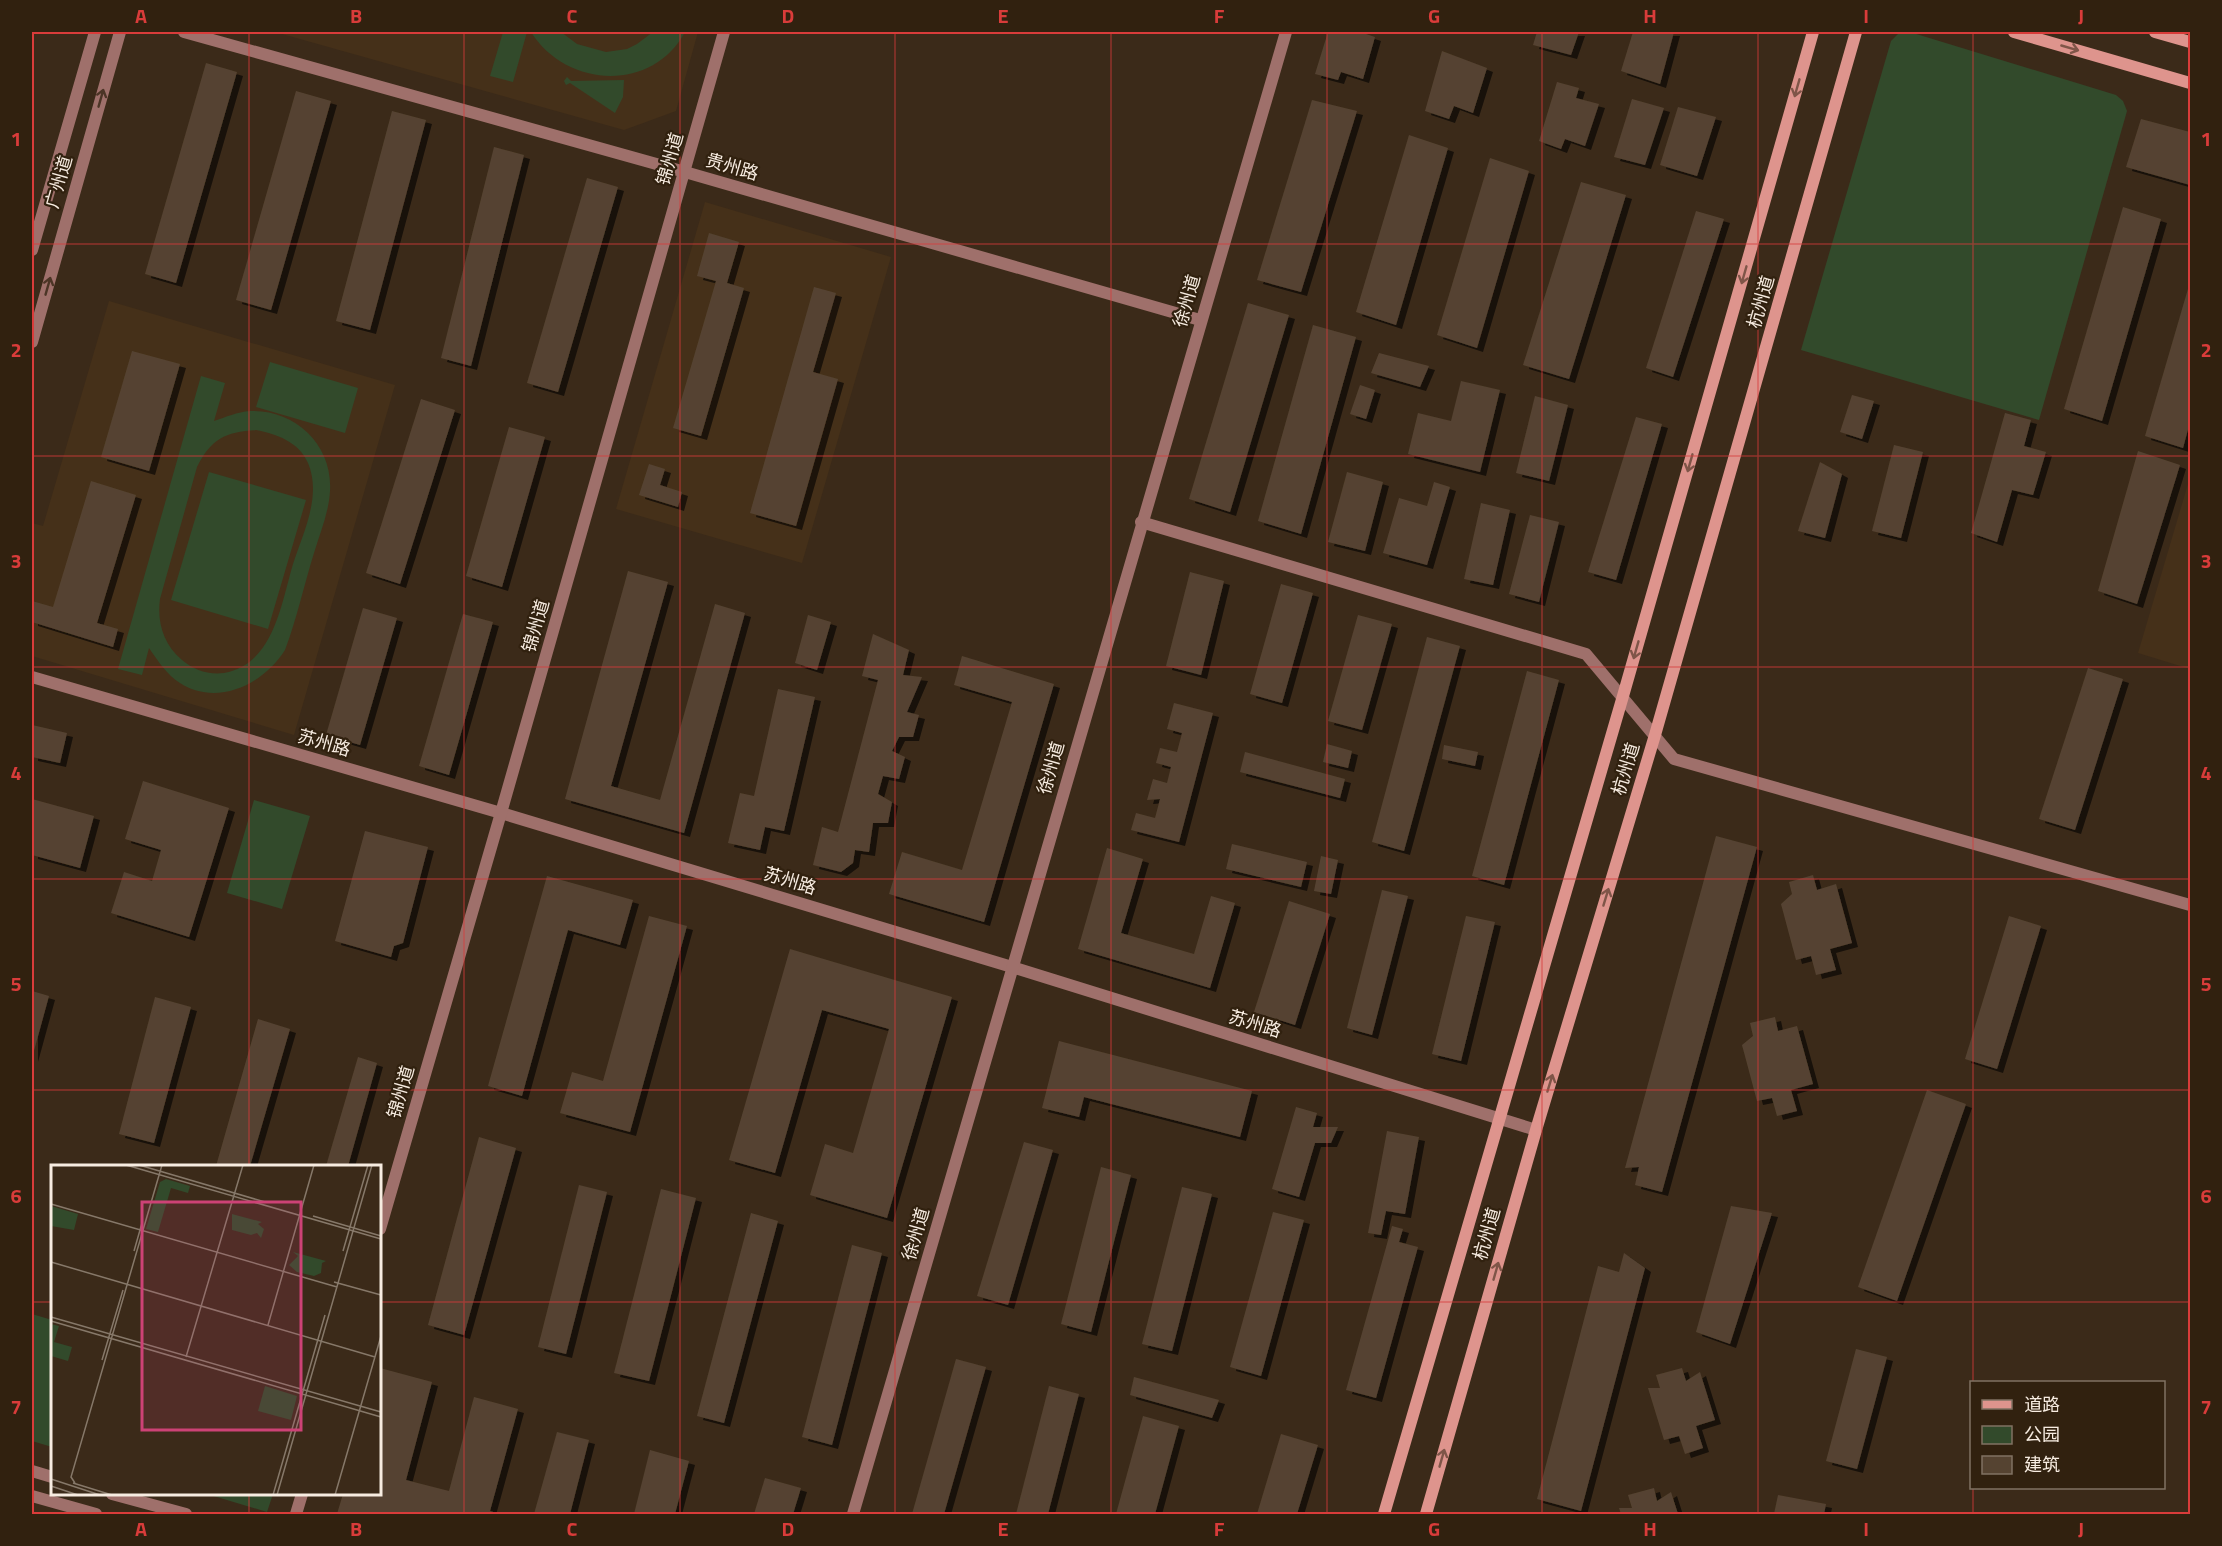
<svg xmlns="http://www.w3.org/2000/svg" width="2222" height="1546" viewBox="0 0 2222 1546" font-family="'Titillium Web','Noto Sans SC',sans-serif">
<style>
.built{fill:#453019}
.green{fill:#324a2b;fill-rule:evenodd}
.building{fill:#554331;filter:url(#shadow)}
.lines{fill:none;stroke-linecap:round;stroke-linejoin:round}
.minor{stroke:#9f706b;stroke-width:12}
.tertiary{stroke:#9f706b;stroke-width:12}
.secondary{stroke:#de948d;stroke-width:12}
.oneway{stroke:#7f5548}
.oneway2{stroke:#4c3526}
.grid{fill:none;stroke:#d93c3a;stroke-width:1.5;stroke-opacity:0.55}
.labels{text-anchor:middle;stroke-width:4.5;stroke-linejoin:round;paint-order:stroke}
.street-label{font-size:18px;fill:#f7ece1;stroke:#31210f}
.inset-road{fill:none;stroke:#867869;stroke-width:1.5}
.view{fill:#cd4276;fill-opacity:0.15;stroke:#cd4276;stroke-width:3}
.inset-edge{fill:none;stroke:#f7ece1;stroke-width:3}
.neatline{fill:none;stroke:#d93c3a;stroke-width:2}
.grid-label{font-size:20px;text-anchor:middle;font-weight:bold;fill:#d93c3a}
</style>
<defs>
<filter id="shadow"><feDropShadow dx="6" dy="4" stdDeviation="0" flood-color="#0009"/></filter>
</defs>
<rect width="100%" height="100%" fill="#3b2a19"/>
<g class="built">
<polygon points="275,32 698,32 676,111 624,130"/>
<polygon points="705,202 891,257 802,563 616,509"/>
<polygon points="109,301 395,385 294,735 32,656 32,523 43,526"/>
<polygon points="2190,477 2190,669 2138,653"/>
</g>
<g class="green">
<polygon points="503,32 527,32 513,82 490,76"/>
<path d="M 531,32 L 561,32 L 577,44 L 606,52 L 627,49 L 637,44 L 653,32 L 685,32 C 652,93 566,88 531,32 Z"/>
<polygon points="1905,32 1913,33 2116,95 2123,101 2127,111 2039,420 1801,350 1891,41 1898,34"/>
<polygon points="567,77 571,81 624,80 623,97 615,113 570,83 566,85 564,81"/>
<polygon points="270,362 358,388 345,433 256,407"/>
<path d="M 201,376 L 225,383 L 214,421 C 226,417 237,412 250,411 C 295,409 333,445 330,491 C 329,512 320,533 314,553 C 304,585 297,618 285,650 C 264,684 217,707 180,683 C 167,675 158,661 149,648 L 142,675 L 118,669 ZM 256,430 C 277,434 299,442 308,463 C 322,496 303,533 293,564 C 281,604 274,664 224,673 C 208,675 194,670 182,660 C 163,644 157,622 160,599 L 197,467 C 211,439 225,432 256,430 Z"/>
<polygon points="209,472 306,500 268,629 171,600"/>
<polygon points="254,800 310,816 282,909 227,893"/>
<polygon points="32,1314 52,1320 52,1447 32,1441"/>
<polygon points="207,1494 273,1494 267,1512"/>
</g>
<g class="building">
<polygon points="1328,32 1360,32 1375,37 1363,79 1341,72 1338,80 1315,74"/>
<polygon points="1537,32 1579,32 1571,55 1533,45"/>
<polygon points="1633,32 1674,32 1660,84 1621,71"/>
<polygon points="1442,51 1487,68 1473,113 1454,106 1449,119 1425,111"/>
<polygon points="206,63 237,72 176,283 145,274"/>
<polygon points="1557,82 1579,88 1576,98 1599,104 1585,146 1565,139 1561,149 1539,141"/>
<polygon points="296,91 331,101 271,310 236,300"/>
<polygon points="1632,99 1664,108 1645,165 1614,157"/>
<polygon points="1312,100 1357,111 1301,292 1257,280"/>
<polygon points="1678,107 1716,117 1697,176 1660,165"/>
<polygon points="392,111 426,120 370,330 336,321"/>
<polygon points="2141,119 2190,132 2190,185 2126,167"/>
<polygon points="1409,135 1448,148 1396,325 1356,312"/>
<polygon points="494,147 524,155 471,366 441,358"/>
<polygon points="1490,158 1529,171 1477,348 1437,335"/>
<polygon points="587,178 618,187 558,392 527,383"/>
<polygon points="1581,182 1626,195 1569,379 1523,365"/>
<polygon points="2123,207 2161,219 2102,421 2064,409"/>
<polygon points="1696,211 1724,219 1673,377 1646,368"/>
<polygon points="709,233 739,242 727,283 744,288 701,436 673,428 716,281 697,276"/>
<polygon points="2190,282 2190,422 2183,448 2145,436"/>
<polygon points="814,287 836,293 813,372 838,379 796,526 750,513"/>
<polygon points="1248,303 1289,315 1230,512 1189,499"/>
<polygon points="1313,325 1356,337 1301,534 1258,521"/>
<polygon points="132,351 180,364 149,471 101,457"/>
<polygon points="1379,353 1429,366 1420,387 1371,373"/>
<polygon points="1461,381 1500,390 1480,472 1408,454 1418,413 1451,421"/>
<polygon points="1360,385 1375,390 1366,419 1350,414"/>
<polygon points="1852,395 1874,401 1862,439 1840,432"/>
<polygon points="1535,396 1568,405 1549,481 1516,473"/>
<polygon points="421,399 455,410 400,584 366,573"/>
<polygon points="2005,413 2031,420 2024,446 2046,452 2033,495 2012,490 1997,542 1971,533"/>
<polygon points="1636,417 1662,424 1616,580 1588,572"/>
<polygon points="509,427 545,437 502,587 466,576"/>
<polygon points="1894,445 1923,452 1901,538 1872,531"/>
<polygon points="2138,451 2180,465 2137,604 2098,591"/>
<polygon points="1820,462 1842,474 1825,538 1798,531"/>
<polygon points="649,464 665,469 660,485 682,492 678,507 639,495"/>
<polygon points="1347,472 1383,482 1365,551 1328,542"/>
<polygon points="91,481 136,495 97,623 118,629 113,647 32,622 32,601 53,607"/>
<polygon points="1434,482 1450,487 1427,565 1383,553 1399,498 1427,506"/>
<polygon points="1481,503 1510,510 1493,585 1464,579"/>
<polygon points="1530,515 1559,522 1539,602 1509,594"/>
<polygon points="628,571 668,582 611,786 660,800 715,604 745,613 684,833 565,799"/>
<polygon points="1190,572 1224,581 1201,675 1166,666"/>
<polygon points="1281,584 1313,593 1282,703 1250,694"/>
<polygon points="363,608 397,618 360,745 326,735"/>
<polygon points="463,614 493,622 449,775 419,766"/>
<polygon points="808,615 831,622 817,670 795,663"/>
<polygon points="1358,615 1392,624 1362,730 1328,721"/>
<polygon points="873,634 909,650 903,675 922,677 907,712 919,715 913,737 899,737 892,751 905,757 899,779 883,776 878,794 892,802 888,823 873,823 869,852 855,850 853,863 841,872 813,865 822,827 838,832 878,680 862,676"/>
<polygon points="1427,637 1460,646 1404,851 1372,842"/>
<polygon points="962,656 1054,684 984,922 889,894 902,852 962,870 1012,702 954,685"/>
<polygon points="2088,668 2123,679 2075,830 2039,819"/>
<polygon points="1527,671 1559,680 1504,885 1472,876"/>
<polygon points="778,689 815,697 784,831 765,827 760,850 728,843 740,793 754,796"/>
<polygon points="1174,703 1213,713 1179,842 1131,830 1136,813 1155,818 1160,799 1147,800 1153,779 1167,783 1171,767 1156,763 1160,748 1177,752 1182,733 1167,729"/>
<polygon points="32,725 67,733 60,763 32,757"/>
<polygon points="1327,744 1352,751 1348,768 1323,762"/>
<polygon points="1444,745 1478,752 1475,766 1442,759"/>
<polygon points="1245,752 1345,779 1340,798 1240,772"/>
<polygon points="143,781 229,808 189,937 111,913 124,872 152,881 161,850 125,839"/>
<polygon points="32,799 94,816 80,868 32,855"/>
<polygon points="365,831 428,847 403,943 394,946 391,957 335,941"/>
<polygon points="1716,836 1757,847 1662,1192 1635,1185 1639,1167 1625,1168"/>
<polygon points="1232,844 1307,862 1301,887 1226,869"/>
<polygon points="1107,848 1143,859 1121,933 1194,954 1211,896 1235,903 1210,988 1078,949"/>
<polygon points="1321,856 1338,860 1331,894 1314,891"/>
<polygon points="1813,875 1817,890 1836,884 1852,943 1830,949 1836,970 1816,975 1811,956 1796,960 1781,904 1792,894 1789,882"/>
<polygon points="547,876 633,900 620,945 568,930 522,1096 488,1086"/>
<polygon points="1382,890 1408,896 1372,1035 1347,1028"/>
<polygon points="1289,901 1330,914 1295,1025 1254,1012"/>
<polygon points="649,916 687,926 630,1132 560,1113 572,1072 603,1081"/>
<polygon points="1466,916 1495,922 1461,1061 1432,1054"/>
<polygon points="2009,916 2041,926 1997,1069 1965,1059"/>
<polygon points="790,949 952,997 887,1218 810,1195 825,1144 853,1153 889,1029 822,1010 775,1173 729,1160"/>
<polygon points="32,991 49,996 32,1058"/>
<polygon points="155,997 191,1007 154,1143 119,1134"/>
<polygon points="1775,1017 1778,1031 1797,1026 1813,1084 1791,1090 1797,1111 1777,1116 1772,1098 1757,1101 1742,1045 1753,1036 1750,1023"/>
<polygon points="258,1019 290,1029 250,1166 216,1166"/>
<polygon points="1059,1041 1252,1091 1240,1137 1084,1097 1079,1117 1042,1108"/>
<polygon points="358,1057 377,1063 348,1166 326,1166"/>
<polygon points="1927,1090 1966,1104 1897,1301 1858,1287"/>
<polygon points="1296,1107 1317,1113 1313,1127 1338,1127 1331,1143 1315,1143 1299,1197 1272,1189"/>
<polygon points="1387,1131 1419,1137 1405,1214 1386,1211 1381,1235 1368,1233"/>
<polygon points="479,1137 516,1148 464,1335 428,1325"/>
<polygon points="1024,1142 1053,1150 1008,1305 977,1296"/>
<polygon points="1101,1167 1131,1175 1091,1332 1061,1324"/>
<polygon points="579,1185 607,1192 566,1354 538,1347"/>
<polygon points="1182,1187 1212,1194 1172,1351 1142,1344"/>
<polygon points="661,1189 696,1198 649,1381 614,1373"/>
<polygon points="1731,1206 1772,1213 1730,1344 1696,1332"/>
<polygon points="1273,1212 1304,1220 1261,1376 1230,1367"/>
<polygon points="751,1213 778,1221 724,1423 697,1416"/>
<polygon points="1392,1226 1403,1229 1399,1242 1418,1247 1376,1398 1346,1390"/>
<polygon points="852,1245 882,1253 832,1445 802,1437"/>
<polygon points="1624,1253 1645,1268 1581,1511 1537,1499 1598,1266 1619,1272"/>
<polygon points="1856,1349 1887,1357 1857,1469 1826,1461"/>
<polygon points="956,1359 986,1367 944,1514 912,1514"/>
<polygon points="380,1368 432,1382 406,1480 449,1491 474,1397 518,1409 490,1511 500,1514 337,1514 343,1494 380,1494"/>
<polygon points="1682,1368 1686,1381 1700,1372 1715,1420 1696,1426 1703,1448 1685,1454 1679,1436 1664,1440 1648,1388 1660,1388 1656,1375"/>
<polygon points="1134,1377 1219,1400 1212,1418 1130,1395"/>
<polygon points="1049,1386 1079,1394 1048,1514 1016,1514"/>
<polygon points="1143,1416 1179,1426 1155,1514 1116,1514"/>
<polygon points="557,1432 589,1440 570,1514 534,1514"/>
<polygon points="1281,1434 1318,1445 1297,1514 1257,1514"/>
<polygon points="650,1450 689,1461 675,1514 634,1514"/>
<polygon points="765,1478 801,1488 793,1514 754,1514"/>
<polygon points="1654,1488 1657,1501 1671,1492 1678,1514 1621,1514 1619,1508 1632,1508 1628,1495"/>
<polygon points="1778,1495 1826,1504 1824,1514 1774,1514"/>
</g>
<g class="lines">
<polyline class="minor" points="1141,522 1586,654 1674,759 2190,905"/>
<g class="tertiary">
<polyline points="184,32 685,172 1200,320"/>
<polyline points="32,250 95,32"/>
<polyline points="32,342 120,32"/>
<polyline points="32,677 501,813 1012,967 1536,1130"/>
<polyline points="380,1229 501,813 724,32"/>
<polyline points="32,1471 52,1477"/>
<polyline points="112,1494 186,1514"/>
<polyline points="32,1496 96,1514"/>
<polyline points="296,1514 302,1494"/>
<polyline points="853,1514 1286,32"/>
</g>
<g class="secondary">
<polyline points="2014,32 2190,83"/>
<polyline points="2155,32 2190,42"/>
<polyline points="1384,1514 1623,696 1813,32"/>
<polyline points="1426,1514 1536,1130 1655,735 1856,32"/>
</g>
</g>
<defs><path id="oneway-shaft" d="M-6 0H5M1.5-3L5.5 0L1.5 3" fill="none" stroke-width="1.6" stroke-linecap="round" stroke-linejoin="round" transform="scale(1.5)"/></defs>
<g class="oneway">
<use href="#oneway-shaft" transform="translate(2070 48) rotate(16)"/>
<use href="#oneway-shaft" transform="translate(1797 88) rotate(106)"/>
<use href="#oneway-shaft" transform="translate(1744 275) rotate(106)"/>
<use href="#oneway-shaft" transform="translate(1690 463) rotate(106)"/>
<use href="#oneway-shaft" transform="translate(1636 650) rotate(106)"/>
<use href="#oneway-shaft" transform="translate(1606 897) rotate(-73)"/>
<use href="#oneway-shaft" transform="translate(1550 1083) rotate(-73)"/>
<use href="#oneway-shaft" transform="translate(1496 1271) rotate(-74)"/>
<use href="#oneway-shaft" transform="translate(1442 1458) rotate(-74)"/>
</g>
<g class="oneway2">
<use href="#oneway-shaft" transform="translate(101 98) rotate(-74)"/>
<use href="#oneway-shaft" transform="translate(48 286) rotate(-74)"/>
</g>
<path class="grid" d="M 249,32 L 249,1166M 464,32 L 464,1514M 680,32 L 680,1514M 895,32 L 895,1514M 1111,32 L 1111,1514M 1327,32 L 1327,1514M 1542,32 L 1542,1514M 1758,32 L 1758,1514M 1973,32 L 1973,1382M 32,244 L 2190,244M 32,456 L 2190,456M 32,667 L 2190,667M 32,879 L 2190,879M 32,1090 L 2190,1090M 32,1302 L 52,1302M 380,1302 L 2190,1302M 1973,1488 L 1973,1514M 249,1494 L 249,1514"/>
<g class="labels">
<g class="street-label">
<text transform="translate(670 159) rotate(-74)" y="6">锦州道</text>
<text transform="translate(732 167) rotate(16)" y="6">贵州路</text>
<text transform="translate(59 182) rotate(-74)" y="6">广州道</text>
<text transform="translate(1187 301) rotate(-74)" y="6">徐州道</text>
<text transform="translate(1761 302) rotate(-74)" y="6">杭州道</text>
<text transform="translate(536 626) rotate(-74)" y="6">锦州道</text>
<text transform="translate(324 743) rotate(16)" y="6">苏州路</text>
<text transform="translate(1051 768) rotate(-74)" y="6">徐州道</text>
<text transform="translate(1626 769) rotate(-73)" y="6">杭州道</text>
<text transform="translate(790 881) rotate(17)" y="6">苏州路</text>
<text transform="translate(1255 1024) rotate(17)" y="6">苏州路</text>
<text transform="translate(401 1092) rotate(-74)" y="6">锦州道</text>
<text transform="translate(916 1234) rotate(-74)" y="6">徐州道</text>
<text transform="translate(1487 1234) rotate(-74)" y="6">杭州道</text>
</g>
</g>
<g transform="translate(51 1165)">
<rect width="330" height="330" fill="#3b2a19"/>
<path d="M 115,14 L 139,21 L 137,28 L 120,23 L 107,67 L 95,64 L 109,17 ZM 0,41 L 27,49 L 23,65 L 0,61 ZM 181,49 L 211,57 L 207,59 L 213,64 L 210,73 L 206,68 L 200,70 L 181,65 ZM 242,87 L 275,96 L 271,98 L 270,108 L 263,111 L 246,107 L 238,100 L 247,91 ZM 0,159 L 8,161 L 3,177 L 21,182 L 17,196 L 0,191 ZM 214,221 L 246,231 L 240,255 L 207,246 Z" fill="#324a2b"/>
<path class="inset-road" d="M 75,0 L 330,74M 88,0 L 214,37M 0,39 L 286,122M 262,51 L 330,71M 83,86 L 91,58M 292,86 L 317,0M 0,97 L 324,192M 283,117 L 330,130M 0,152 L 330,247M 0,156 L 330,252M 217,160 L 263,0M 135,192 L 192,0M 51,195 L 72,125M 0,314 L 49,330M 22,318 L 61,330M 24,318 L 20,312 L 111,0M 0,321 L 27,330M 222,330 L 274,150M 226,330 L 321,0M 284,330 L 330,171"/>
<path class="view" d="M 91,37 L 250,37 L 250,265 L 91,265 Z"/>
<rect width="330" height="330" class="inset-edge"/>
</g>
<rect width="2222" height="1546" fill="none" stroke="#31210f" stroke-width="66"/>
<rect x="1970" y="1381" width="195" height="108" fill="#31210f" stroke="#807263" stroke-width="1.5"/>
<rect x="1982" y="1400" width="30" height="9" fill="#de948d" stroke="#807263" stroke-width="1.5"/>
<text x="2024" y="1411" font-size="18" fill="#f7ece1">道路</text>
<rect x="1982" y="1426" width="30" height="18" fill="#324a2b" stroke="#807263" stroke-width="1.5"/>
<text x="2024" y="1441" font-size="18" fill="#f7ece1">公园</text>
<rect x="1982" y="1456" width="30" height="18" fill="#554331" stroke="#807263" stroke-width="1.5"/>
<text x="2024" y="1471" font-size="18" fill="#f7ece1">建筑</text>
<rect x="33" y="33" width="2156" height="1480" class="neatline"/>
<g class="grid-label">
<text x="141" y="23">A</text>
<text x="356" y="23">B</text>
<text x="572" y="23">C</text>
<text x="788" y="23">D</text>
<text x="1003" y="23">E</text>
<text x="1219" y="23">F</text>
<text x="1434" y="23">G</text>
<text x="1650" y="23">H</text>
<text x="1866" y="23">I</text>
<text x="2081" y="23">J</text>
<text x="16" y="146">1</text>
<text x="2206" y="146">1</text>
<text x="16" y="357">2</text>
<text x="2206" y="357">2</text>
<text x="16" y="568">3</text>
<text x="2206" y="568">3</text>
<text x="16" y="780">4</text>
<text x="2206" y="780">4</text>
<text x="16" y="991">5</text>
<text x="2206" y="991">5</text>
<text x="16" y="1203">6</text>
<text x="2206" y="1203">6</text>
<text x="16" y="1414">7</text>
<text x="2206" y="1414">7</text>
<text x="141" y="1536">A</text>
<text x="356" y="1536">B</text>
<text x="572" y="1536">C</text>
<text x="788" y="1536">D</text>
<text x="1003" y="1536">E</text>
<text x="1219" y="1536">F</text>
<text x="1434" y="1536">G</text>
<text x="1650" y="1536">H</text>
<text x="1866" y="1536">I</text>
<text x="2081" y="1536">J</text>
</g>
</svg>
